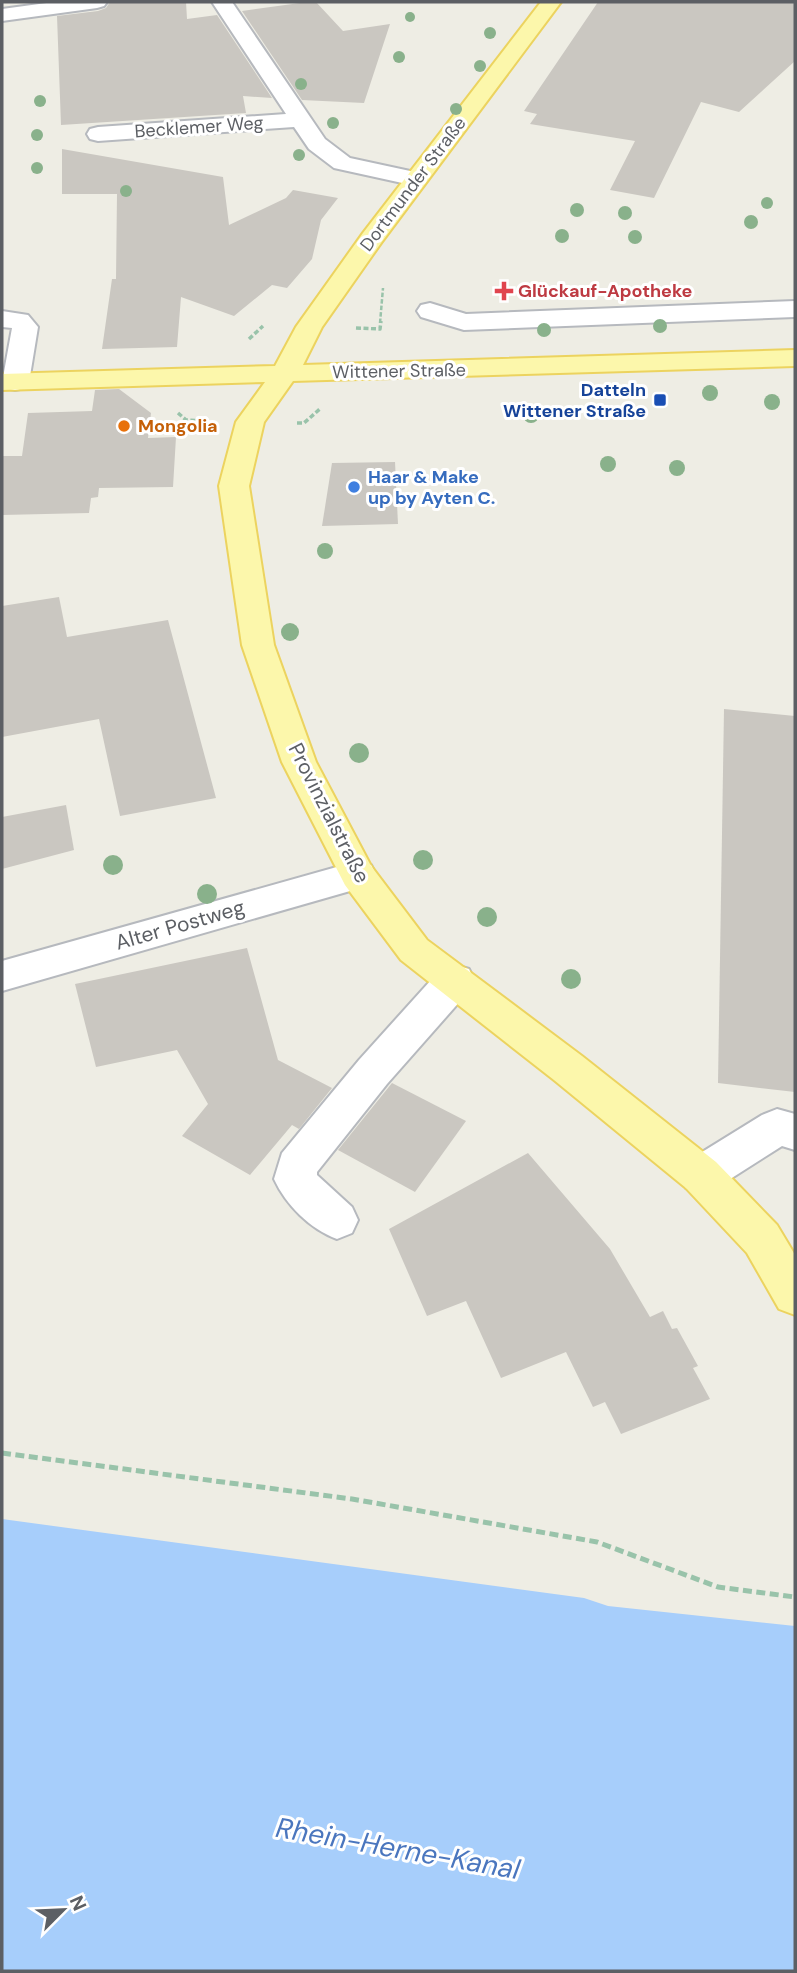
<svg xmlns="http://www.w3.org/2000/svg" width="797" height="1973" viewBox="0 0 797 1973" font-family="'DM Sans',sans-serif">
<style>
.water{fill:#a7cefb}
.building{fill:#cac7c1}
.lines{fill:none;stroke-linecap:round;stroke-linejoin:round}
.minor-casing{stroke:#b6b9be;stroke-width:4}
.major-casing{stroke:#ecd35f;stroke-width:4}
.path-far2{stroke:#99c3aa;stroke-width:2.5;stroke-dasharray:4.5 2;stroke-linecap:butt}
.path-far1{stroke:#99c3aa;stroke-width:3.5;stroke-dasharray:5 2.5;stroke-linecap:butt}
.path{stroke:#99c3aa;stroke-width:5;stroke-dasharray:9 4.5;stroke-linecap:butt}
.minor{fill:#fff;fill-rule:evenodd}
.major{fill:#fcf7ab;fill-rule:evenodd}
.tree{fill:#89b18b}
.health-dot{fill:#e0444e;stroke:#fff;stroke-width:2.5}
.transit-dot{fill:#1a4fb4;stroke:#fff;stroke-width:2.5}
.food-dot{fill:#e8710a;stroke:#fff;stroke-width:2.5}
.shop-dot{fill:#3f7fe0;stroke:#fff;stroke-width:2.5}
.labels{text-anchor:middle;stroke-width:6;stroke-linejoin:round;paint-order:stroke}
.far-street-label{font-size:18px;fill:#5c5f64;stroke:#fff}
.far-health-label{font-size:18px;font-weight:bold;fill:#be3a42;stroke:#fff;text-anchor:start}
.far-transit-label{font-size:18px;font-weight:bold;fill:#164399;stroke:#fff;text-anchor:end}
.far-food-label{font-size:18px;font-weight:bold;fill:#c56008;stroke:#fff;text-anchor:start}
.far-shop-label{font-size:18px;font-weight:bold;fill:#366cbe;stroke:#fff;text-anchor:start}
.street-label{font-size:21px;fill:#5c5f64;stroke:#fff}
.near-water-label{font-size:28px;font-style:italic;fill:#4a76be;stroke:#fff}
</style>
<rect width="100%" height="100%" fill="#eeede4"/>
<polygon class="water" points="2,1519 584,1598 608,1606 795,1626 795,1971 2,1971"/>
<g class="building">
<polygon points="110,2 186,2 187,19 217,15 272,98 243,96 246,113 61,125 57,16 98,11 106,8"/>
<polygon points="307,2 316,2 343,31 390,24 364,103 302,100 242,11"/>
<polygon points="598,2 795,2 795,61 739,112 701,102 654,198 610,190 635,141 530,124 537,114 524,111"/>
<polygon points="62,149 223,177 229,225 286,198 293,190 338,198 321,220 312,259 287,288 272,285 234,316 181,297 177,347 102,349 112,279 116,279 117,194 62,194"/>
<polygon points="119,389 151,413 148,438 176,437 173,487 99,488 98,497 91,498 89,513 2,515 2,456 22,456 28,413 92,411 95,390"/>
<polygon points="395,462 398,524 322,526 332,463"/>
<polygon points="59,597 67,637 168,620 216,798 120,816 99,719 2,737 2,606"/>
<polygon points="724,709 795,716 795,1092 718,1083"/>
<polygon points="66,805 74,850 2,869 2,817"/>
<polygon points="247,948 278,1060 332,1088 299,1129 292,1125 250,1175 182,1136 208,1104 177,1050 96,1067 75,984"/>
<polygon points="392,1083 466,1121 415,1192 338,1150"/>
<polygon points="528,1153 610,1249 650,1317 663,1311 672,1329 677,1328 698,1366 693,1368 710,1399 621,1434 605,1402 593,1407 566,1352 501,1378 466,1301 427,1316 389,1229"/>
</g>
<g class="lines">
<defs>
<g id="minor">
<polygon points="54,2 107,2 104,6 97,8 2,21 2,9"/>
<polygon points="212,2 232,2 325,139 350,158 424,174 428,179 424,184 416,186 334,168 309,149 294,127 98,141 90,139 87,134 90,129 98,127 286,114"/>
<polygon points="795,301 795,317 464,330 421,317 417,311 421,305 430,303 466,314"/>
<polygon points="2,311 28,315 38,327 29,382 25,388 15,390 5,388 2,383 12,328 2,327"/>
<polygon points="358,861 371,865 376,875 371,885 2,991 2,961"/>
<path d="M 455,965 L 469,969 L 474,980 L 469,991 L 387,1084 L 317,1172 L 317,1175 L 352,1207 L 358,1220 L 352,1233 L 337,1239 C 310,1229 286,1205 274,1179 L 282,1153 L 359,1060 L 441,969 Z"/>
<polygon points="777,1109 795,1114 795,1150 782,1146 716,1188 701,1193 686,1188 680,1175 686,1162 762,1115"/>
</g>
<polygon id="major" points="541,2 561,2 381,243 322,327 303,365 795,350 795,366 293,381 264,422 249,486 274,645 316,762 371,866 427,940 582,1056 716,1162 777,1225 795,1255 795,1315 779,1309 747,1253 686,1188 554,1080 401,960 345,885 282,762 242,645 219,486 236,422 265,382 2,390 2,374 275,366 296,327 363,233"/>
</defs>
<use href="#minor" class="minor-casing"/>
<use href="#major" class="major-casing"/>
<polyline class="path-far2" points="380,323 383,288"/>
<g class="path-far1">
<polyline points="356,328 380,329 381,321"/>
<polyline points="249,339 263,326"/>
<polyline points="178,413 186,420 208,421"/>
<polyline points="297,423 304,423 321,408"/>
</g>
<polyline class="path" points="2,1453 352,1499 597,1542 718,1587 795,1597"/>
<use href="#minor" class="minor"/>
<use href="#major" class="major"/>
</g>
<g class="tree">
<circle cx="410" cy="17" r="5"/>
<circle cx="490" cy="33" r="6"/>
<circle cx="399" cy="57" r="6"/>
<circle cx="480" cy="66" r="6"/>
<circle cx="301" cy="84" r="6"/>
<circle cx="40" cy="101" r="6"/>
<circle cx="456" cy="109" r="6"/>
<circle cx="333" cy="123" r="6"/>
<circle cx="37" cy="135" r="6"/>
<circle cx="299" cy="155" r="6"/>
<circle cx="37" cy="168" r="6"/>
<circle cx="126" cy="191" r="6"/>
<circle cx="767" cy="203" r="6"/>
<circle cx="577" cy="210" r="7"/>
<circle cx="625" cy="213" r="7"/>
<circle cx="751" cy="222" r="7"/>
<circle cx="562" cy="236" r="7"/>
<circle cx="635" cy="237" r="7"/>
<circle cx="660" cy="326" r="7"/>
<circle cx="544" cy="330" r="7"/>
<circle cx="710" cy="393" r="8"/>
<circle cx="772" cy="402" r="8"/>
<circle cx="531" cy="415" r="8"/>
<circle cx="608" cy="464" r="8"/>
<circle cx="677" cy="468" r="8"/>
<circle cx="325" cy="551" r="8"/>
<circle cx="290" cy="632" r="9"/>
<circle cx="359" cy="753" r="10"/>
<circle cx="423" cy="860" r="10"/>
<circle cx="113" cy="865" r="10"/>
<circle cx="207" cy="894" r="10"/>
<circle cx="487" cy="917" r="10"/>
<circle cx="571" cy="979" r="10"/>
</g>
<path class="health-dot" d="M500.5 280.5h7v7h7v7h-7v7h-7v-7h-7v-7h7z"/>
<rect class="transit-dot" x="653" y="393" width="14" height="14" rx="3.5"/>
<circle class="food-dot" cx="124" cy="426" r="7"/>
<circle class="shop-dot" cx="354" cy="487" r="7"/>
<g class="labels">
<g class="far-street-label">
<text transform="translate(199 127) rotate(-4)" y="6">Becklemer Weg</text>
<text transform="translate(413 184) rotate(-53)" y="6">Dortmunder Straße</text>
<text transform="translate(399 371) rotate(-1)" y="6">Wittener Straße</text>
</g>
<g class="far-health-label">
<text x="518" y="297">Glückauf-Apotheke</text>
</g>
<g class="far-transit-label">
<text x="646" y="396">Datteln<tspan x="646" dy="21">Wittener Straße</tspan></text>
</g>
<g class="far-food-label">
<text x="138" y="432">Mongolia</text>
</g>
<g class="far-shop-label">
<text x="368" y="483">Haar &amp; Make<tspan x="368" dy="21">up by Ayten C.</tspan></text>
</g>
<g class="street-label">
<text transform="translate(329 813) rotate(63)" y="7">Provinzialstraße</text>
<text transform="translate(180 925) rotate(-16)" y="7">Alter Postweg</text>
</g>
<g class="near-water-label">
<text transform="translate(398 1848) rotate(10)" y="10">Rhein-Herne-Kanal</text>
</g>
</g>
<rect width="797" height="1973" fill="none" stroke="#5c5f64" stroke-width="7"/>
<g transform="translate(63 1910) rotate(66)" stroke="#ffffff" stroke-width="5" paint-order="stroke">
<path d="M0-5L12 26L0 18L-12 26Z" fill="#5c5f64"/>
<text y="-10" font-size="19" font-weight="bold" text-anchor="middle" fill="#5c5f64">N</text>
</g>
</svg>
